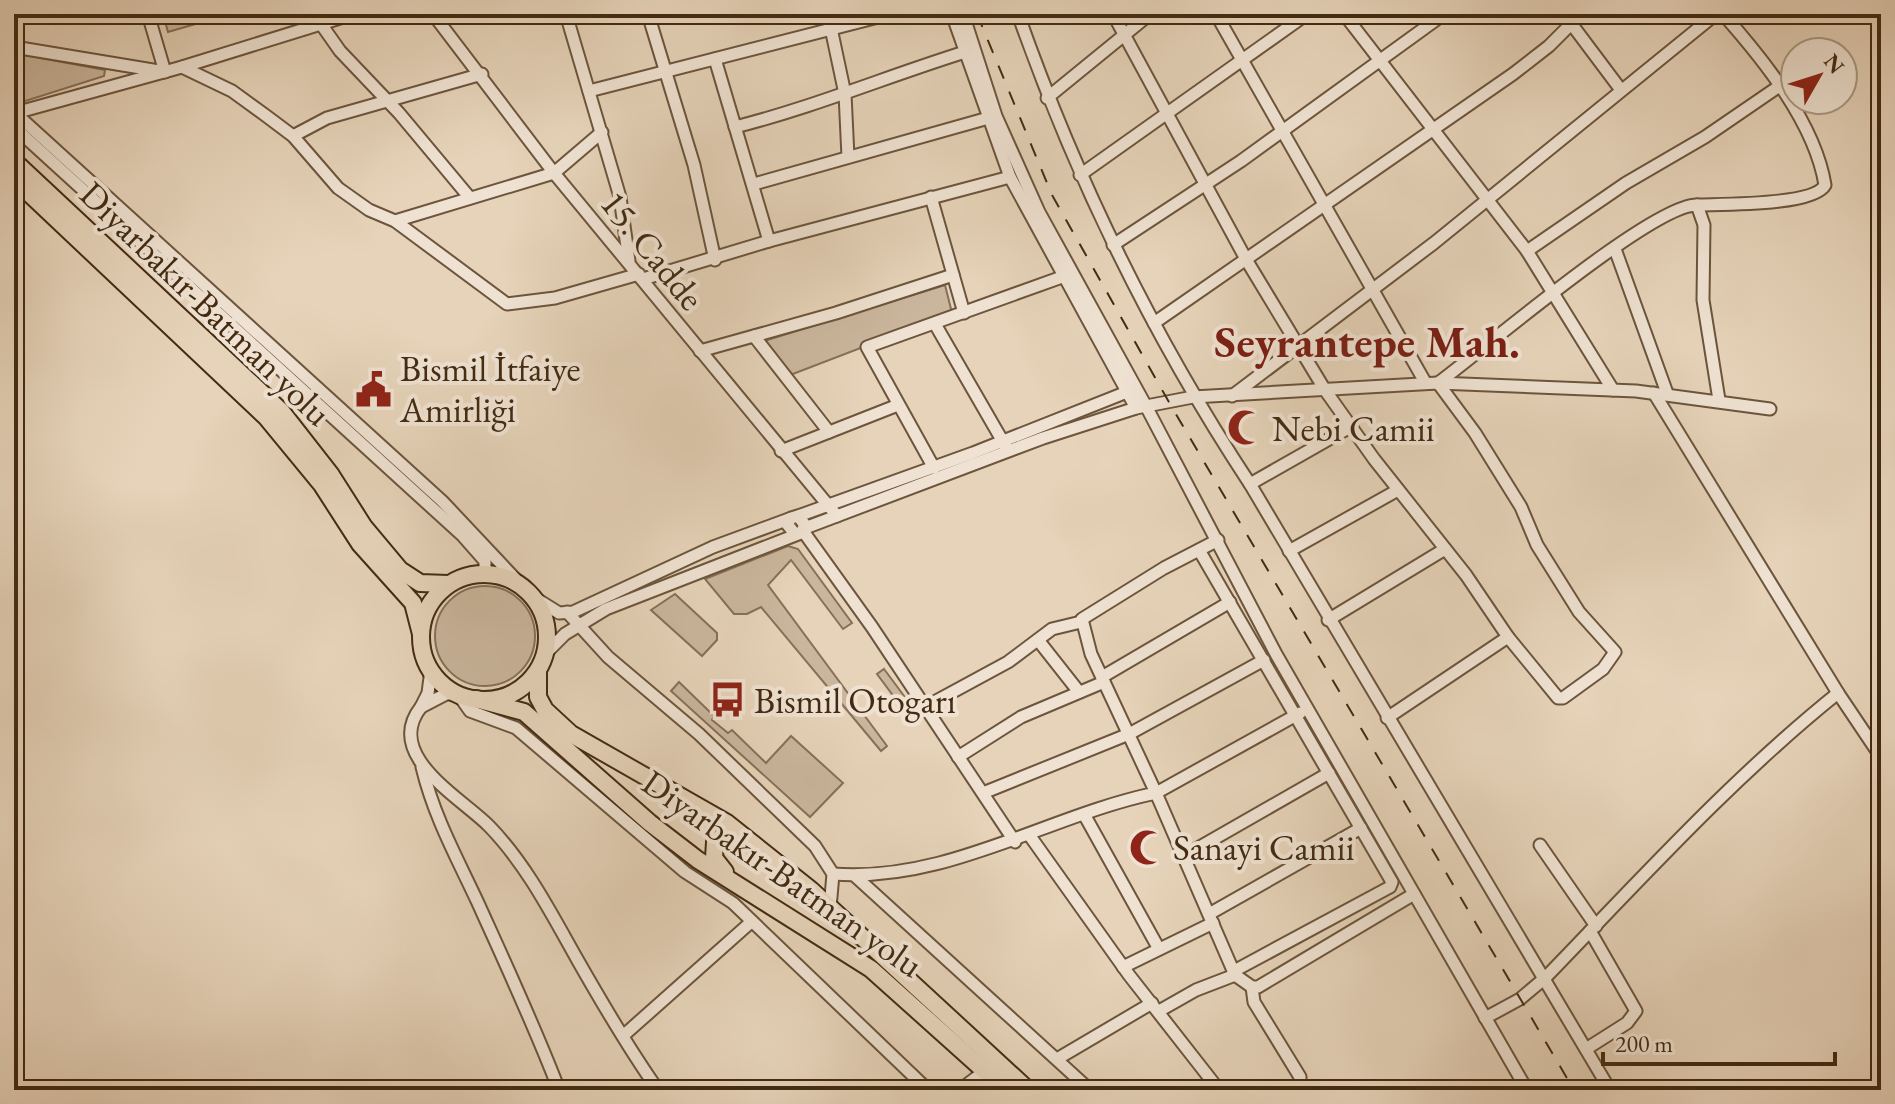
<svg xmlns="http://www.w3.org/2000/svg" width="1895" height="1104" viewBox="0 0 1895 1104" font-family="'EB Garamond',serif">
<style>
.green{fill:#cab69d;stroke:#867058;stroke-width:2}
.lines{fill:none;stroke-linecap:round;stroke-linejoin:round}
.minor-casing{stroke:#6c553c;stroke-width:15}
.highway-casing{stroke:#432b12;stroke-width:20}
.minor{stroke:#efe2d2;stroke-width:11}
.highway{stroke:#e6d3b9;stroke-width:16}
.rail{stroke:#432b12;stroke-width:2;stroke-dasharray:14 14;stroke-linecap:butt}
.labels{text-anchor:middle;stroke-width:8;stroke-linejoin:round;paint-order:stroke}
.street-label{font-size:36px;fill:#432b12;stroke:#efe2d2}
.poi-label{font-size:36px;fill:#432b12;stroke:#efe2d2;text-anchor:start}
.district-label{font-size:44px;font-weight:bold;fill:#7a1f14;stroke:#efe2d2}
</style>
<rect width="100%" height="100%" fill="#e6d3b9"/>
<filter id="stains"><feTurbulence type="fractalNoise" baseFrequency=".0025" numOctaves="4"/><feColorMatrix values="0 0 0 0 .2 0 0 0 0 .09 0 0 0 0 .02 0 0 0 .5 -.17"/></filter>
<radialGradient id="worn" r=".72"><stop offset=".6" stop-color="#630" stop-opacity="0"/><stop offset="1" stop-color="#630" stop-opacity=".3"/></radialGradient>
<g class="green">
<polygon points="163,14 230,14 168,32"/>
<polygon points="14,53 105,70 104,76 16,104"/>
<polygon points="945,285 952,313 785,377 761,342"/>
<polygon points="788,546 798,549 852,623 843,629 791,560 768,585 887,746 881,751 761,607 747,614 734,614 705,579"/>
<circle cx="485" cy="636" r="50"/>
<polygon points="675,594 717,633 717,640 702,656 651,610"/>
<polygon points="884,669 919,716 912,721 877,674"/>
<polygon points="679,682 714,716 712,720 728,733 732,730 766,763 791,736 843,783 810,817 671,691"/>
</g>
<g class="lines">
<defs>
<g id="minor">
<polyline points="304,14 307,28"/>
<polyline points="433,14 554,173 837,516"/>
<polyline points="566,14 620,197 629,261"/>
<polyline points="648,14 694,165 715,260"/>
<polyline points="828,14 845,94 848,157"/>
<polyline points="952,14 1010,177 1136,408"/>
<polyline points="963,14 996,116 1039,212 1147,408 1276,654 1527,1090"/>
<path d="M 1018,14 C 1077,181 1153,337 1250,484 L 1610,1090"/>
<path d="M 1113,14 L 1247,261 L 1325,390 L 1374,459 L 1466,575 L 1508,637 L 1558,698 L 1563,698 L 1603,669 L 1615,652 L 1579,612 L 1537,545 L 1521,507 L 1475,433 L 1438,383 C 1483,350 1653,204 1697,205 L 1704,225 L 1703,300 L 1719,400"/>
<polyline points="1216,14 1425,382"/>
<polyline points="1344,14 1527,251 1613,390"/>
<polyline points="1564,14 1621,90"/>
<polyline points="321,24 340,51 399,113 470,198"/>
<polyline points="14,47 165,72 148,14"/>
<polyline points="715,59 769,241"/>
<polyline points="182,67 232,91 265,115 293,136 338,188 369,210 395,221 507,304 555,298 639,274"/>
<polyline points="589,91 890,14"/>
<polyline points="1047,98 1150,14"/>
<polyline points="14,112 442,501 521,585"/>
<polyline points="15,113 182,67 353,14"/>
<polyline points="14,127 463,536 485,561 485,573"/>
<path d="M 735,127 C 814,107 888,76 965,52"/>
<polyline points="293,136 327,118 482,74"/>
<polyline points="1080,175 1307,14"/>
<polyline points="754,184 992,117"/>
<polyline points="931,197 964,313"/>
<path d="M 1697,205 C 1721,204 1814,206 1825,185 C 1815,123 1763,59 1723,14"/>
<polyline points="395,221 554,173 602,132"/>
<polyline points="1113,245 1241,161 1444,14"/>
<polyline points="1615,249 1667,393"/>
<polyline points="1527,251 1626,183 1705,137 1781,85"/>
<polyline points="643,279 769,241 1010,177"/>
<polyline points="1154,323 1513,74 1549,46 1581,14"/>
<polyline points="935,324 1006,447"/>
<polyline points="754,336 829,432"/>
<polyline points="700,351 836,313 953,275"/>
<polyline points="1654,393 1838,693 1881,757"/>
<polyline points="1232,396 1434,243 1716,14"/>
<polyline points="781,451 898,405"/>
<polyline points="934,468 867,347 1062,277"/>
<polyline points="1250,484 1352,426"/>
<polyline points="798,516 973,453 1132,390"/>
<polyline points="805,528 1043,438 1136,408 1193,397 1438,383 1636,391 1770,409"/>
<polyline points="803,531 872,627 1015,842"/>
<polyline points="1199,550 1392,882 1390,887 1234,971"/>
<polyline points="1289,551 1398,490"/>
<polyline points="535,598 559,613 573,612 713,547 789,519"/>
<polyline points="567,612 608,657 699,734 815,846 833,874 830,908"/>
<polyline points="1328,620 1445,549"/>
<polyline points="1038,640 1079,692"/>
<polyline points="546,653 565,634 606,609 801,533 805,525 798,516 791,518 787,524 795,534"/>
<polyline points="431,670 428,693 421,707 446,694 458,694 470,711 516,728 685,872 733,903 928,1090"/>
<polyline points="1102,677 1230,602"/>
<path d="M 421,707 C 383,755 460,797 489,826 C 526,864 551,913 577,959 C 602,1003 629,1049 658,1090"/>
<polyline points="925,707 1008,662 1052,629 1081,622"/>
<polyline points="1387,718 1508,637"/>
<polyline points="958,757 1021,717 1104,682"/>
<path d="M 422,767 C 434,817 457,858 478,903 C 506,965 535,1027 559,1090"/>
<polyline points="983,793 1129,734 1264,660"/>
<polyline points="1085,816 1159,949"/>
<polyline points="1030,836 1129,975 1219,1090"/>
<polyline points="1540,845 1596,926"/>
<polyline points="1184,856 1329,773"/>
<path d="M 833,874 C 947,883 1049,815 1156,793 L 1091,654 L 1082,619 L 1164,568 L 1218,540"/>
<polyline points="855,876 1090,1090"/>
<polyline points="1209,914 1361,828"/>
<polyline points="1123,967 1213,923"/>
<polyline points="1235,975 1156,793 1300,713"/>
<polyline points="1252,987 1254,1002 1300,1077 1300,1090"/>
<polyline points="1159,1011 1196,990 1235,975 1252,987 1258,987 1414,894"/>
<path d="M 1485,1018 L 1520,999 L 1545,978 C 1639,881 1732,778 1838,693"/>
<polyline points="624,1035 750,923"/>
<polyline points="1586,1049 1627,1023 1636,1011 1590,931"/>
<polyline points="1057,1059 1152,1003"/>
<polyline points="960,1090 985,1071"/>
</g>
<g id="highway">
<polyline points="14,161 281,411 331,475 364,527 400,570 420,583 448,584"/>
<polyline points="14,179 266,417 322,485 360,544 413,603 421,634"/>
<circle cx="484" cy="637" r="63"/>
<polyline points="538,671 538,697 545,710 571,734 727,823 811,890 1028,1090"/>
<polyline points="476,699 524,712 650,823 698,860 871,969 1006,1090"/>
<polyline points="725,872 714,858 715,842 727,833 744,839"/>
</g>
</defs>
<use href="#minor" class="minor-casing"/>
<use href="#highway" class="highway-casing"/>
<use href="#minor" class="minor"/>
<use href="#highway" class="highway"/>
<polyline class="rail" points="977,14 1052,195 1170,404 1574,1090"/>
</g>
<defs>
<symbol id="civic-bare" viewBox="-9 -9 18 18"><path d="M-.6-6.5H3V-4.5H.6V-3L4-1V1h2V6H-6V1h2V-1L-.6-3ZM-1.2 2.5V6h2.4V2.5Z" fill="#8f2418" stroke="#efe2d2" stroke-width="2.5" paint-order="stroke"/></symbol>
<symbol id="mosque-bare" viewBox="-9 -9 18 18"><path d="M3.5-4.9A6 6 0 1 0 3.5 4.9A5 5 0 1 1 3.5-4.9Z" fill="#8f2418" stroke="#efe2d2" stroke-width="2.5" paint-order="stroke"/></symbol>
<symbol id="bus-bare" viewBox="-9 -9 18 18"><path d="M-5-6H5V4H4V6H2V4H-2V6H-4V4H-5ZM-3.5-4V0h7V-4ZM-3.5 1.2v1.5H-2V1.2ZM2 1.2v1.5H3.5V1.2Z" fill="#8f2418" stroke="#efe2d2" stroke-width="2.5" paint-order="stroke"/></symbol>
</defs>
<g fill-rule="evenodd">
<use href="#civic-bare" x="348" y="364" width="51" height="51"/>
<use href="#mosque-bare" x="1220" y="402" width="51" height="51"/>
<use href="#bus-bare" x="702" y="674" width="51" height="51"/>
<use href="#mosque-bare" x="1122" y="822" width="51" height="51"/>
</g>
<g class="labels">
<g class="street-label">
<text transform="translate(653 250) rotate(51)" y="13">15. Cadde</text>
<text transform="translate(206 303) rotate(44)" y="13">Diyarbakır-Batman yolu</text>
<text transform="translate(783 873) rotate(35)" y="13">Diyarbakır-Batman yolu</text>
</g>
<g class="poi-label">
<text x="400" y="381">Bismil İtfaiye<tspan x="400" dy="41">Amirliği</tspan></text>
<text x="1272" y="441">Nebi Camii</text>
<text x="754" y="713">Bismil Otogarı</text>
<text x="1173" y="860">Sanayi Camii</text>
</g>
<g class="district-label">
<text x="1367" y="357">Seyrantepe Mah.</text>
</g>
</g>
<rect width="1895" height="1104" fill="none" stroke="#e6d3b9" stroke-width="48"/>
<rect x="16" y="16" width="1863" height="1072" fill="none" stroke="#432b12" stroke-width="4"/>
<rect x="24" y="24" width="1847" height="1056" fill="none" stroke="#432b12" stroke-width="2"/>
<g transform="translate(1819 76) rotate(51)"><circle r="38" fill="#efe2d2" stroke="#aa9985" stroke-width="2"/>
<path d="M0-6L14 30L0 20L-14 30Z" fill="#8f2418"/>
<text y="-12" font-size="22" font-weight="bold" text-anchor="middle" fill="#432b12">N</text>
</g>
<path d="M1603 1052v12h232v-12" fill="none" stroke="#432b12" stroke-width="4"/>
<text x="1615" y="1052" font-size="24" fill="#432b12" stroke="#efe2d2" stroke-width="6" paint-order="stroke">200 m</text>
<rect width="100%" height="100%" filter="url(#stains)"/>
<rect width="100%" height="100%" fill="url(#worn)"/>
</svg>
